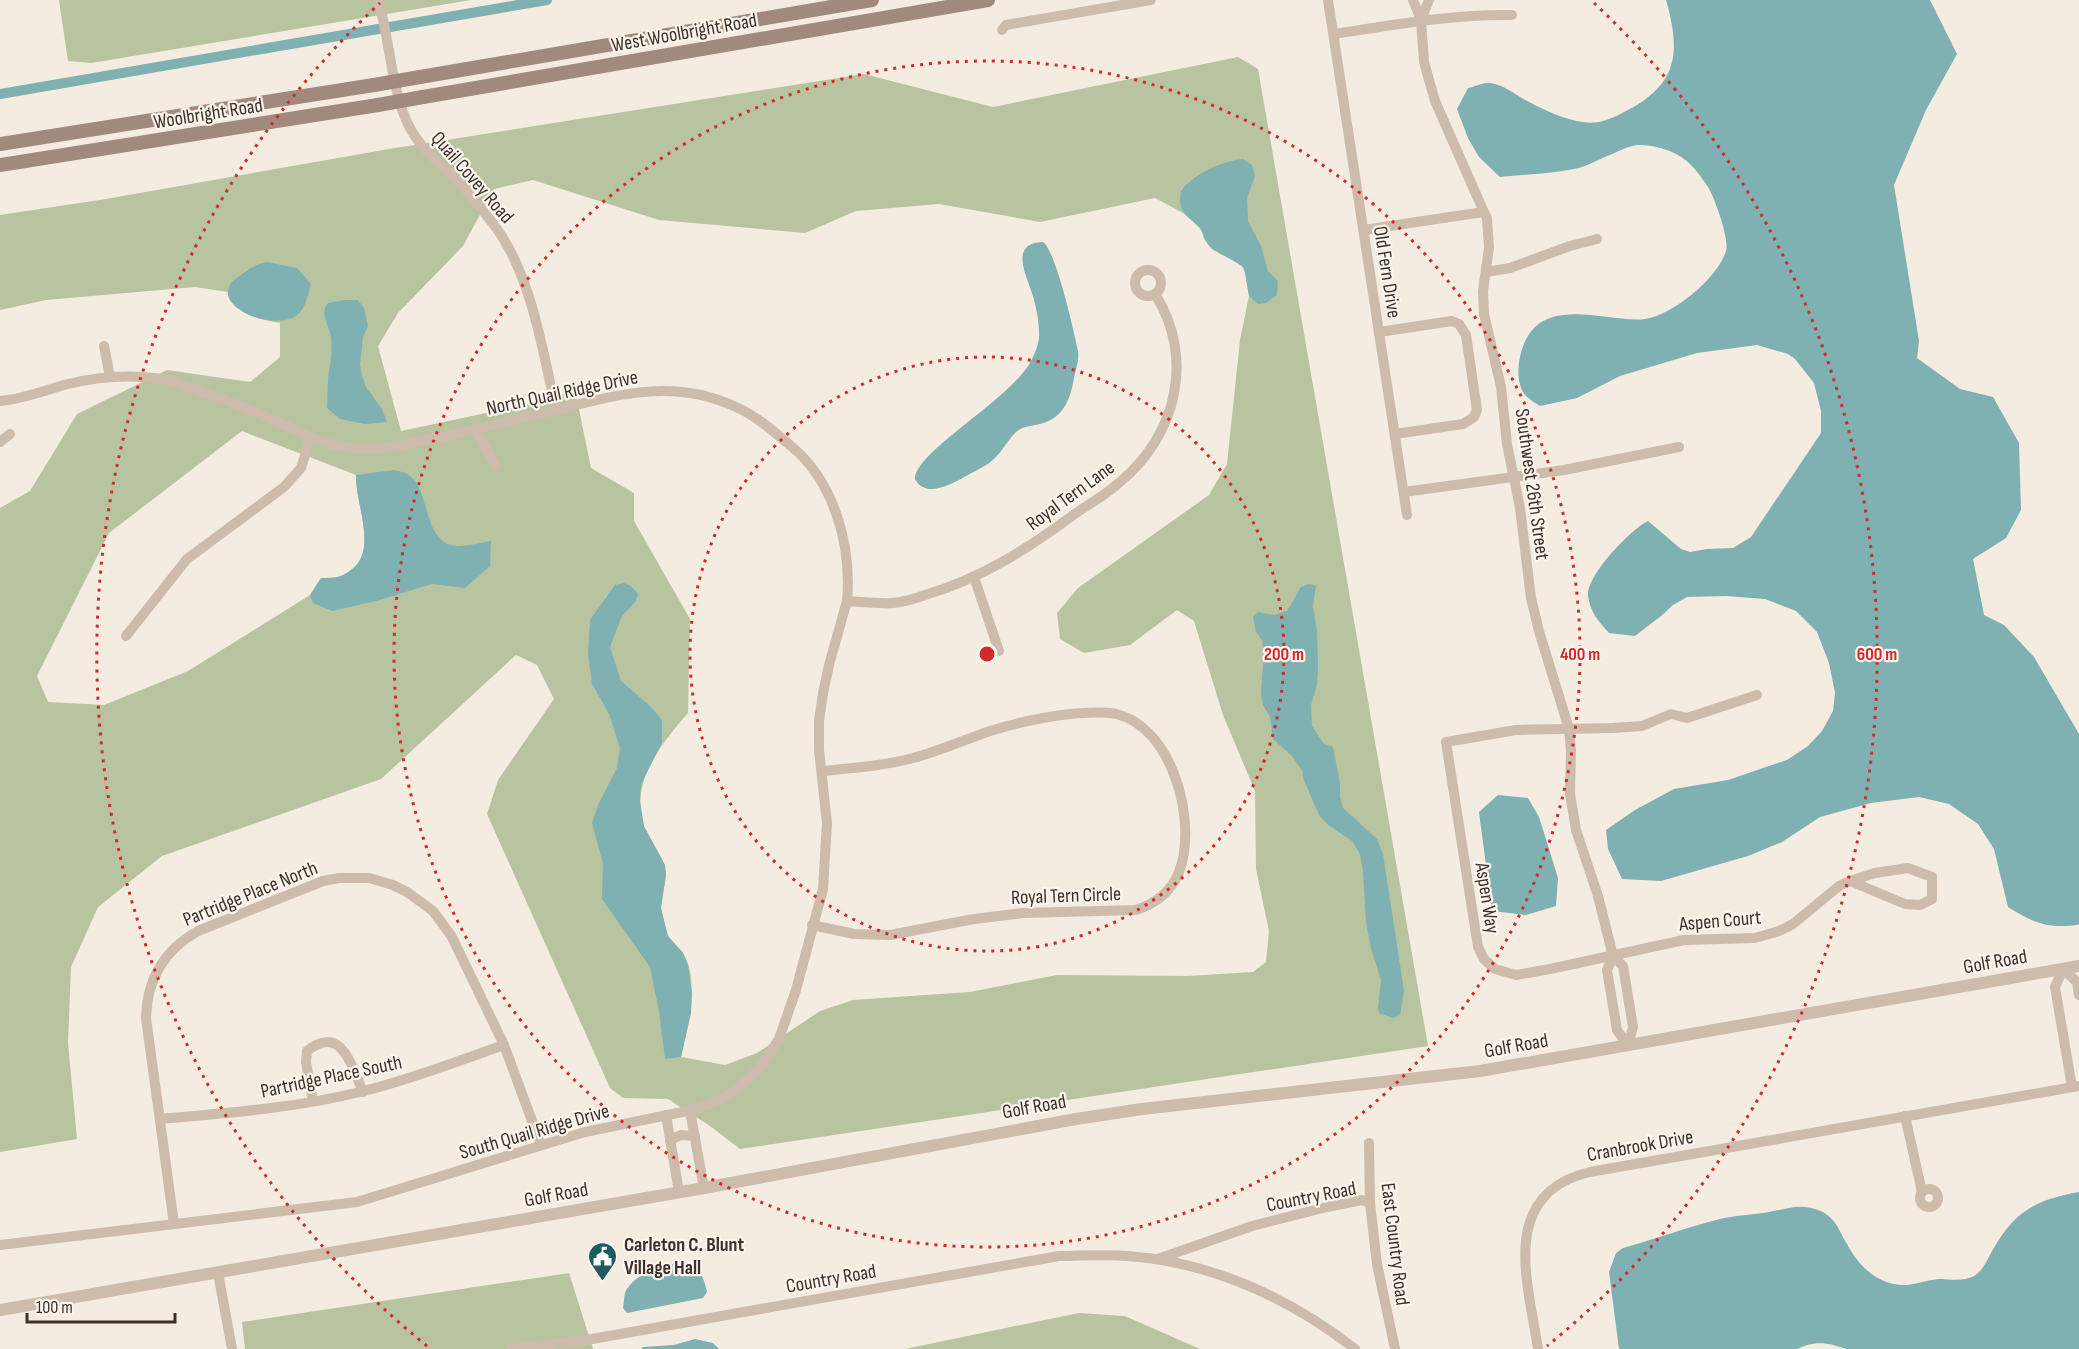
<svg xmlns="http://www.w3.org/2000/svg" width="2079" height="1349" viewBox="0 0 2079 1349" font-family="'Sofia Sans Condensed',sans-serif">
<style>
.green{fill:#b8c4a0;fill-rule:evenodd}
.water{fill:#7fb0b2}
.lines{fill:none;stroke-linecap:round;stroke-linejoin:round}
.canal{stroke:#7fb0b2;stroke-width:10}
.minor{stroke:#cdbbac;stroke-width:10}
.tertiary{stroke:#cdbbac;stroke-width:12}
.secondary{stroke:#a18a7d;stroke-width:14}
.secondary-bridge{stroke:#a18a7d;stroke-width:14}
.ring{fill:none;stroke:#d62828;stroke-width:3;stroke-dasharray:3 6}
.labels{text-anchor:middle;stroke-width:4.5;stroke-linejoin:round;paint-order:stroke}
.street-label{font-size:20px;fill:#3b302b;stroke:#fbf5ee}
.poi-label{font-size:20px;font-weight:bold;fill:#3b302b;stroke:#fbf5ee;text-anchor:start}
.centre{fill:#d62828;stroke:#fbf5ee;stroke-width:3}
.ring-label{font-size:18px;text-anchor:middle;font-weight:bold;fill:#d62828;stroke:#fbf5ee;stroke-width:4.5;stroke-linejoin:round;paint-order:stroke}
</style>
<rect width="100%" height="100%" fill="#f4ebe1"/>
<g class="green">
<polygon points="59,0 471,0 91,63 68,61"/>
<path d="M 1238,57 L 1258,69 L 1428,1046 L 740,1149 L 710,1126 L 668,1099 L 623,1098 L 610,1088 L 487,814 L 498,780 L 554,699 L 537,665 L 516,655 L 381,779 L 162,856 L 98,907 L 71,967 L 68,1043 L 77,1139 L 0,1152 L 0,508 L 30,491 L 77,414 L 167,370 L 250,382 L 280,357 L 280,323 C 257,319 238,315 228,292 L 195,287 L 46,300 L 0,310 L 0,215 L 106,199 L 389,149 L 864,74 L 993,107 ZM 533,180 L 659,220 L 805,233 L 856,211 L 939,204 L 1040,222 L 1155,198 L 1183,213 L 1201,229 L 1204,239 L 1211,248 L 1242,266 L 1246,275 L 1249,296 L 1240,340 L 1227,464 L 1209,495 L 1078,588 L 1057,613 L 1060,639 L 1084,653 L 1130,645 L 1177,610 L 1194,621 L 1223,715 L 1255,791 L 1256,869 L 1269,931 L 1266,962 L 1253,972 L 1188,976 L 1057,975 L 970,992 L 853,1000 L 820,1011 L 757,1053 L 725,1065 L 681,1057 C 688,1027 700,980 683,953 C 679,947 671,942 668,936 C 665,929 662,916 661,909 C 660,895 668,881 665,868 C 663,856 649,840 644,827 C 629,783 661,744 688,713 L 690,619 L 634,521 L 634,493 L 591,468 L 575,390 L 533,403 L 401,431 L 378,346 L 398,313 L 463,246 L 494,189 ZM 242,431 L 356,475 C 355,503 378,549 352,570 C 341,578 335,578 321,578 L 310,595 L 188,671 L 104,705 L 48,702 L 37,676 L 109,533 Z"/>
<polygon points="569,1273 593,1349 245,1349 242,1322"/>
<polygon points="1079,1313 1125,1316 1200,1349 905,1349"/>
</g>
<g class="water">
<path d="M 1666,0 L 1930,0 L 1957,54 L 1926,110 L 1894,185 L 1919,341 L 1917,358 L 1960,389 L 1993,397 L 2019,443 L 2021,510 L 2006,538 L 1973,559 L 1984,615 L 2004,625 L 2034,657 L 2079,734 L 2079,924 L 2077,925 C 2047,929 2032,922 2008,907 L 1994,849 L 1978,824 L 1949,804 L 1919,797 L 1871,803 L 1820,817 L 1782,842 L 1748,856 L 1661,881 L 1622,879 L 1608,849 L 1606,830 L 1635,810 L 1674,789 L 1728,780 L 1787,760 L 1808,746 L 1822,731 L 1833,711 L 1835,693 L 1829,663 L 1817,632 L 1796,611 L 1765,599 L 1726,596 L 1687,597 L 1673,605 L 1661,616 L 1635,636 L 1609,633 C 1599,622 1590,612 1588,596 C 1586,576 1630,530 1648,521 L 1681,549 L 1690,552 L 1707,549 L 1733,548 L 1751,537 L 1821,433 L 1821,411 L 1814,383 L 1795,359 L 1788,354 L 1757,345 L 1697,353 L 1620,376 L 1577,398 L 1540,406 C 1535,403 1529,399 1525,395 C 1512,378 1520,342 1534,328 C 1561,301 1613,323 1645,319 C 1673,315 1718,278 1726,251 C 1730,240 1714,196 1708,187 C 1702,178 1693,165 1684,159 C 1674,150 1650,144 1637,145 C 1623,147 1597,162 1582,167 C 1556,174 1527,174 1500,177 L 1479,157 L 1468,138 L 1457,109 L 1468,88 C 1475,87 1484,82 1490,83 C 1505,85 1518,97 1531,103 C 1546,111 1566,120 1583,122 C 1599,125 1613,118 1626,111 C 1678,84 1681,53 1666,0 Z"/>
<path d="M 1243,159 L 1252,165 L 1255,176 L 1247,198 L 1248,221 L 1261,246 L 1268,271 L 1278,281 L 1277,295 L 1266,303 L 1258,304 L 1249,296 L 1244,268 C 1235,259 1221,256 1211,248 C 1205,242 1204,233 1199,227 C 1187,214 1177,213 1181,191 C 1194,174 1221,161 1243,159 Z"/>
<path d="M 1043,242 C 1056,251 1074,332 1078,351 C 1079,362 1076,368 1074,378 C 1071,396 1065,415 1046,422 C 1035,427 1025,424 1016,432 C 1008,440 1003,450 995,458 C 988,465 977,470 968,475 C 953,483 926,500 915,479 C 915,451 1015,397 1032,359 C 1036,351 1040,341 1039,332 C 1039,321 1036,307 1033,296 C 1027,276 1008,243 1043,242 Z"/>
<path d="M 267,262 L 297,268 L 311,284 C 308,293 307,303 301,311 C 282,335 218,310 229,287 C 231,281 237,278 242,274 C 251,268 256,264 267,262 Z"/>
<path d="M 345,300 L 358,300 L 364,308 L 368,326 L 363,337 L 360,365 L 362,376 L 366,387 L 382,409 L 387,422 L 365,424 L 340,419 L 327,408 C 328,394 327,379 330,365 C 332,355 332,348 331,337 C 329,324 319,314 328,303 Z"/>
<path d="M 394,470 C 398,471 404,472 407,474 C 432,488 421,545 458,546 C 468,546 480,543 491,541 L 490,566 L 465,588 L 432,584 L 376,601 L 332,611 L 313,603 L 310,595 L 321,578 C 335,578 341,578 352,569 C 378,549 355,503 356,475 Z"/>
<polygon points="624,583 631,586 638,594 636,601 622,616 610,647 621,681 650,706 662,720 662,743 641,784 640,801 644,826 665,865 666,875 661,908 668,936 683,953 688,965 692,994 691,1013 681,1057 665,1059 659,1011 650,967 602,899 603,864 592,823 599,803 617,768 620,748 609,714 592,684 588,653 590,620 615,585"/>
<polygon points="1309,584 1316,586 1313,606 1317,632 1318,669 1317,685 1311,705 1312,726 1324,744 1333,747 1340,783 1340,797 1343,808 1377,839 1383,854 1404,991 1400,1015 1393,1018 1379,1013 1378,1008 1381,980 1371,949 1366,922 1363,871 1360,854 1352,841 1328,825 1319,815 1303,778 1303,772 1292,756 1273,739 1270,717 1263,705 1261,693 1264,651 1262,640 1256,632 1253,617 1258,612 1274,615 1287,611 1301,587"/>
<polygon points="1498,795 1528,798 1539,817 1558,878 1556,906 1526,915 1492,911 1479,812"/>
<path d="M 2079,1192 L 2079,1349 L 1847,1349 C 1827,1343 1818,1340 1797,1349 L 1619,1349 L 1609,1272 L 1616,1253 L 1623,1248 C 1656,1239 1687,1227 1720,1219 C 1736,1215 1753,1215 1769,1212 C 1788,1209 1799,1203 1818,1210 C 1836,1217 1838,1229 1847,1244 C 1859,1267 1879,1286 1907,1285 C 1917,1284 1928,1280 1938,1279 C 1950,1279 1963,1282 1974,1276 C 1985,1269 1988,1257 1995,1246 C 2016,1210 2039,1199 2079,1192 Z"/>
<path d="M 679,1263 C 699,1268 702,1271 707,1292 L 703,1298 L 627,1313 L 623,1308 C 624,1303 624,1297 625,1293 C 633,1274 660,1266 679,1263 Z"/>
<polygon points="695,1339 713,1343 719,1349 641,1349 643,1347 674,1345"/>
</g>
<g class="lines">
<polyline class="canal" points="0,94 547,0"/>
<g class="minor">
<path d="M 378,0 C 390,38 391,90 408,124 C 419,147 438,162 455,179 C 469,193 482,209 494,225 C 531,273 543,352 556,410"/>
<polyline points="1328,0 1407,515"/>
<polyline points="1413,0 1421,20 1424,62 1435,101 1487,219 1489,247 1483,291 1484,314 1501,387 1507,444 1520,508 1531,598 1539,631 1569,729 1571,751 1570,794 1576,830 1598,896 1613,956 1623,966 1633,1027 1628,1045"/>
<polyline points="1421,20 1429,0"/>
<polyline points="1002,30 1006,25 1151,0"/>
<path d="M 1334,34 C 1393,25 1452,14 1512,15"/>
<polyline points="1364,230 1483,212"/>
<circle cx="1148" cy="283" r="13"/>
<polyline points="1486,272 1510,268 1570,246 1597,239"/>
<polyline points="1379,332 1452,321 1459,324 1466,335 1477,410 1474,417 1463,424 1395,434"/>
<polyline points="104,346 110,377"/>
<path d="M 0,401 C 24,399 45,390 68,384 C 100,376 135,374 168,380 C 176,381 183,386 191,388 C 221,398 251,410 280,423 C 311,437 330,448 365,449 C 390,449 415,442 439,437 C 477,429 515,420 552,411 C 617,395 673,377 738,408 C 758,417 774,432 791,446 C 834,481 852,546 847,601 L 829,665 L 823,693 L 819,721 L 819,750 L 827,823 L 823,889 L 796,990 L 779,1039 L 760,1068 L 735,1091 L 720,1100 L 692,1110 L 585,1132 L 357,1202 L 0,1245"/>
<polyline points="475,430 496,466"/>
<polyline points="0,442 10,434"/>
<polyline points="1404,492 1564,470 1679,447"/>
<polyline points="974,577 999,651"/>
<path d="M 847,601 C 862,602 878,604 893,603 C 905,602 917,598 928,594 C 982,578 1027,549 1072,516 C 1087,505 1106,495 1120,482 C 1177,435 1195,357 1155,294"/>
<polyline points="126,636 187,559 284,487 301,468 310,439"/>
<polyline points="1757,695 1687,718 1671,714 1642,726 1613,728 1516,730 1446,742 1478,947 1484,959 1495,969 1516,975 1550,969 1684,940 1755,938 1779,931 1793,924 1839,886 1850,881"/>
<polygon points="1908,868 1932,877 1932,899 1920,905 1905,904 1850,881 1875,873"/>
<path d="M 812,925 L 854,934 L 890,935 L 974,919 L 1023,913 L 1136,910 C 1155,904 1172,891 1179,872 C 1198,823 1173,727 1116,714 C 1100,711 1086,713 1070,714 C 1043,717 1016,723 990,731 C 964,740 939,751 913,758 C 883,766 853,768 823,771"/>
<polyline points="1613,956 1607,970 1617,1030 1628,1045"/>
<polyline points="2072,1087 2055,987 2063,969 2077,982 2079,995"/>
<path d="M 313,1101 L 306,1062 L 307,1051 C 341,1024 351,1064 363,1092"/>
<polyline points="690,1111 704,1188"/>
<polyline points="666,1115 679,1192"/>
<polyline points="1905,1116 1922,1192"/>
<path d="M 160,1119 C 228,1113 297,1108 364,1091 C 412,1079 458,1061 504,1045"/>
<polyline points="670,1140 681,1135 695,1136"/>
<polyline points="1369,1143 1370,1203 1377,1264 1395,1349"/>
<circle cx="1929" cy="1198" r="9"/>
<path d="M 174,1224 L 146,1018 C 147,979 164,950 198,931 L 323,881 L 339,878 L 369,878 L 393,885 L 407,892 L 433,911 L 452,937 L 504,1045 L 541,1145"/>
<polyline points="1158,1259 1252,1226 1327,1207 1362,1200 1370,1203"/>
<polyline points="218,1273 232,1349"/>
<path d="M 511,1349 L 592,1339 L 1059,1256 C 1082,1256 1105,1254 1128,1256 C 1211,1262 1290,1298 1355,1349"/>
<path d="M 1538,1349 C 1528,1282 1498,1194 1590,1172 L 2079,1086"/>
</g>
<polyline class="tertiary" points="0,1310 704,1188 1076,1119 1142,1109 1480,1071 2079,966"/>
<g class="secondary">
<polyline points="420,77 872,0"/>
<polyline points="423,97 988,0"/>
<polyline points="0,144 374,85"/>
<polyline points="0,165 378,105"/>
</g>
<g class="secondary-bridge">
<polyline points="374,85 420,77"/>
<polyline points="378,105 423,97"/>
</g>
</g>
<g class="ring">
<circle cx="987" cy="654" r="297"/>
<circle cx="987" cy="654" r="593"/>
<path d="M427 1346A890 890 0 0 1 380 3M1594 3A890 890 0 0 1 1547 1346"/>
</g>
<defs>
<symbol id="civic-pin" viewBox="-11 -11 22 30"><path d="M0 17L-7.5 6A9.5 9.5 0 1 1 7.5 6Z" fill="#1f5a5e" stroke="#fbf5ee"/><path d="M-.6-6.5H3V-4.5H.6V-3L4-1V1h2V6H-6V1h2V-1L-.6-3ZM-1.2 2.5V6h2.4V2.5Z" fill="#fff"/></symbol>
</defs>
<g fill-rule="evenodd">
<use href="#civic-pin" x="586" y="1240" width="33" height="45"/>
</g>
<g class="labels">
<g class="street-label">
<text transform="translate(684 32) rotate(-10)" y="7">West Woolbright Road</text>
<text transform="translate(208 113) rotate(-9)" y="7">Woolbright Road</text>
<text transform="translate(473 177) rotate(49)" y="7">Quail Covey Road</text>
<text transform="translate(1388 272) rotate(81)" y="7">Old Fern Drive</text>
<text transform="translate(562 392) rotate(-12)" y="7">North Quail Ridge Drive</text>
<text transform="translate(1533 484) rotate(82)" y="7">Southwest 26th Street</text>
<text transform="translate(1070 495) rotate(-36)" y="7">Royal Tern Lane</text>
<text transform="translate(250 893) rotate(-22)" y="7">Partridge Place North</text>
<text transform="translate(1066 895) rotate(-2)" y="7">Royal Tern Circle</text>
<text transform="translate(1488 898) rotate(81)" y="7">Aspen Way</text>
<text transform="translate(1720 920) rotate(-5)" y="7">Aspen Court</text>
<text transform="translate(1995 961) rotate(-10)" y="7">Golf Road</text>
<text transform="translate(1516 1045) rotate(-10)" y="7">Golf Road</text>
<text transform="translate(331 1076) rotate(-12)" y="7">Partridge Place South</text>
<text transform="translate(1034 1106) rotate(-10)" y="7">Golf Road</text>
<text transform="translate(534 1131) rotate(-16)" y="7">South Quail Ridge Drive</text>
<text transform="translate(1640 1145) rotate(-10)" y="7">Cranbrook Drive</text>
<text transform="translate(556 1194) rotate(-10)" y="7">Golf Road</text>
<text transform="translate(1311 1196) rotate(-11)" y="7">Country Road</text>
<text transform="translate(1396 1244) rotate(83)" y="7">East Country Road</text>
<text transform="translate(831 1278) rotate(-10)" y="7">Country Road</text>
</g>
<g class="poi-label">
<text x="624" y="1251">Carleton C. Blunt<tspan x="624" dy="23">Village Hall</tspan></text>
</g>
</g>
<circle cx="987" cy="654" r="9" class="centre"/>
<g class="ring-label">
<text x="1284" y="660">200 m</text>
<text x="1580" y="660">400 m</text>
<text x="1877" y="660">600 m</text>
</g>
<path d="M27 1313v9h148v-9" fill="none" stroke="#3b302b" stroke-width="3"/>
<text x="36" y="1313" font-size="18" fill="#3b302b" stroke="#fbf5ee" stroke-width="4.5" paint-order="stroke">100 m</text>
</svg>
